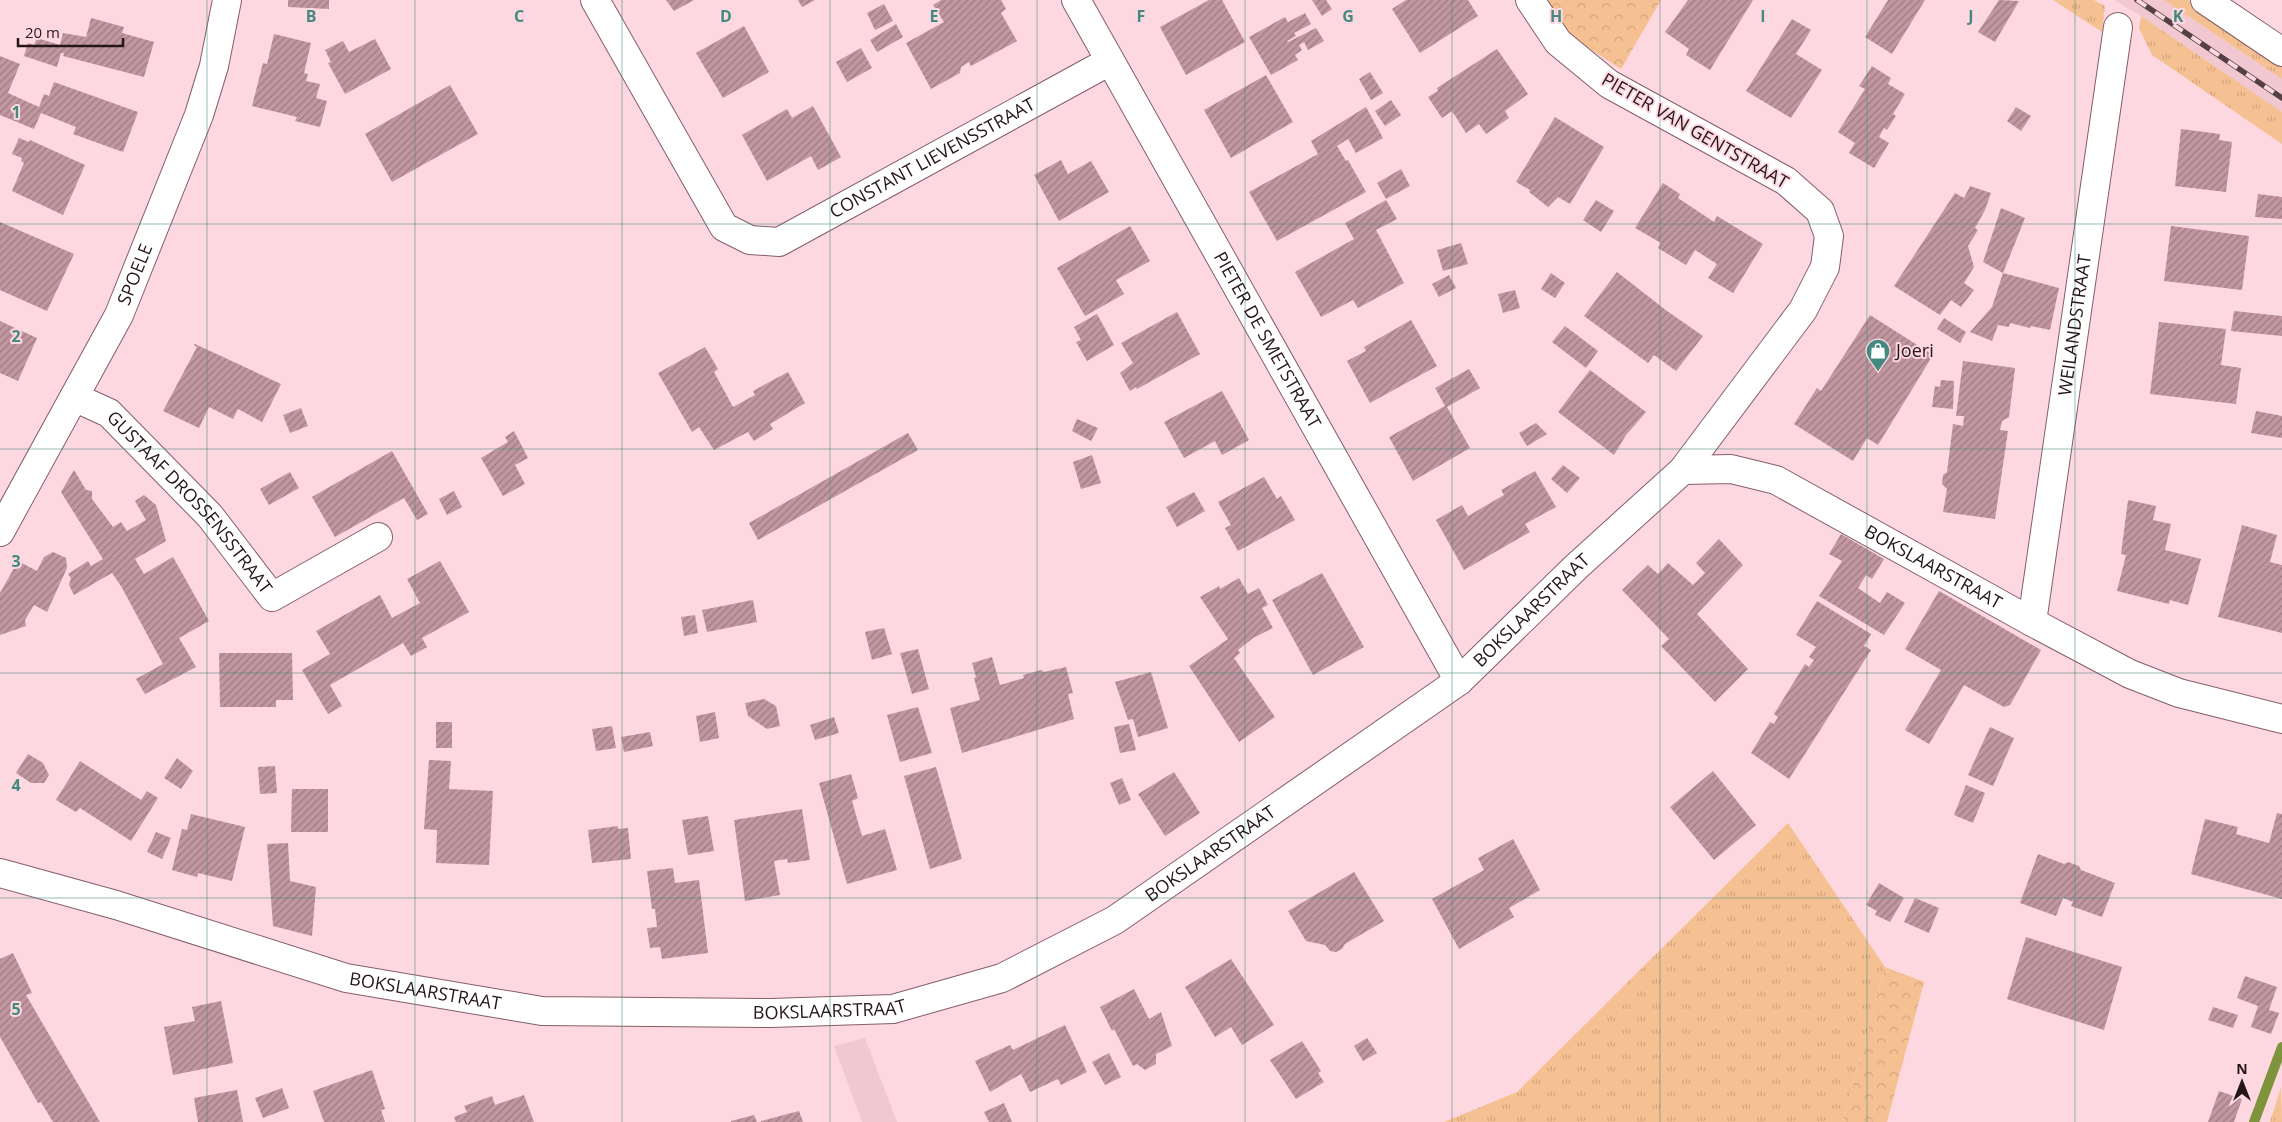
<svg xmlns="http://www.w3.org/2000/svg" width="2282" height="1122" viewBox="0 0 2282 1122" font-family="'Open Sans',sans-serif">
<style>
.built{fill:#f1c8d1}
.grass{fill:url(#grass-tufts)}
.forest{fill:url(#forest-crowns)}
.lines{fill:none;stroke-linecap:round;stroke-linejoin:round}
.stream{stroke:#7f923c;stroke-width:10}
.building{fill:url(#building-hatch)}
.minor-casing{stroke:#855e68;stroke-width:30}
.minor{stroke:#fff;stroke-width:28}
.rail-casing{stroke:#544045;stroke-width:5.5}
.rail{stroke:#fdd8e0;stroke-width:4;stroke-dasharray:11;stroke-linecap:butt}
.grid{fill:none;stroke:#44897f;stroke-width:1;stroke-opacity:0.55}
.labels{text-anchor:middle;stroke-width:4;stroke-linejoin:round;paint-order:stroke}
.street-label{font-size:18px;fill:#25161a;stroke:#fdd8e0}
.poi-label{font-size:18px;fill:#25161a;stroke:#fdd8e0;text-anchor:start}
.grid-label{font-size:16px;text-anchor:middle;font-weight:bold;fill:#44897f;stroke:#fdd8e0;stroke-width:4;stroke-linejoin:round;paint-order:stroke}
</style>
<defs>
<pattern id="grass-tufts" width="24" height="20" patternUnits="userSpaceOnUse" patternTransform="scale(1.25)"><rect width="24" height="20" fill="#f6c192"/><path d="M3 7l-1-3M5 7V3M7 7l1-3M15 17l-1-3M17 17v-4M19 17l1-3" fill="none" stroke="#d3a57d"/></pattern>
<pattern id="forest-crowns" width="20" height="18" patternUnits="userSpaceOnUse" patternTransform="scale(1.25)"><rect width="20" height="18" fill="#f6c192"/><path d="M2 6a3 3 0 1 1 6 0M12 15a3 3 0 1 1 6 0" fill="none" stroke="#d3a57d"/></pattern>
<pattern id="building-hatch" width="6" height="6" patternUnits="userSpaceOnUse" patternTransform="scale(1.25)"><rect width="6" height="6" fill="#c297a2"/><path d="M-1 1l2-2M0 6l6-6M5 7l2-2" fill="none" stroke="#9d7a83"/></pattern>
</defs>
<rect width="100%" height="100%" fill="#fdd8e0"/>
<g class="built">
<polygon points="2114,0 2164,0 2282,79 2282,112 2141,16"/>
<polygon points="865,1038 897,1122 862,1122 834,1046"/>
</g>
<g class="grass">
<polygon points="2053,0 2094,0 2105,6 2102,32"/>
<polygon points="2164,0 2189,0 2282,63 2282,79"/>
<polygon points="2141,16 2282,112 2282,144 2152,55 2139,28"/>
<polygon points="1788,823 1885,967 1843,1122 1444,1122 1517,1092"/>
<polygon points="2281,1087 2282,1122 2270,1122"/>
</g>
<g class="forest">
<polygon points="1543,0 1661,0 1621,69 1564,32"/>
<polygon points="1885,967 1924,982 1887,1122 1843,1122"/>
</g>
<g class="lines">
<polyline class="stream" points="2254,1122 2282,1047"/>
</g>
<g class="building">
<polygon points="288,0 329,0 329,9 288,7"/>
<polygon points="666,0 694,0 674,11"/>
<polygon points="798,0 815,0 802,7"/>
<polygon points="941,0 1001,0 1006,9 1001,13 1017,41 971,66 969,62 961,67 960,73 931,89 906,43 944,22 933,5"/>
<polygon points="1209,0 1222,0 1245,42 1186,75 1160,27"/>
<polygon points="1312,0 1326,0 1332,9 1322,16"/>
<polygon points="1406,0 1468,0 1478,16 1420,53 1392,9"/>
<polygon points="1688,0 1753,0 1710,70 1686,55 1689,49 1665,32"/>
<polygon points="1888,0 1925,0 1892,54 1865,37"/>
<polygon points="1999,0 2019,1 1995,42 1978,32"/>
<polygon points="884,4 893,21 875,30 867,13"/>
<polygon points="1305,13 1311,24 1294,33 1296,36 1287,41 1288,42 1316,28 1324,41 1308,50 1304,42 1299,45 1302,50 1295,55 1298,60 1271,75 1249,37 1285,17 1288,22"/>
<polygon points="91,18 124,27 122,33 154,42 144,77 63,56 64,53 61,53 57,67 24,56 28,43 34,45 37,38 60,45 63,33 86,37"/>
<polygon points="1792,19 1811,30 1796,54 1822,70 1791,118 1746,91"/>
<polygon points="896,24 903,37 877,52 870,40"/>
<polygon points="744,26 769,72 723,98 696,53"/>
<polygon points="274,34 311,43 304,73 308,74 306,81 320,84 316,98 327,101 320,127 295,121 297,117 252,106 263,63 267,64"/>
<polygon points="375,39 391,69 345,94 328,63 331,62 325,50 343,41 349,52"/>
<polygon points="861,48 872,68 847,82 836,62"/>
<polygon points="1497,49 1528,94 1505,111 1509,118 1486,134 1479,124 1466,133 1452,111 1442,118 1428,97 1438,91 1437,88"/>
<polygon points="0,56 20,64 8,93 39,107 44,94 49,96 54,82 138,112 123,152 73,134 76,127 41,113 34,129 0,115"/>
<polygon points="1872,66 1891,78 1888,84 1905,94 1893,114 1896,116 1887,130 1884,128 1879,137 1889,143 1874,168 1849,153 1855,143 1838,132 1865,89 1859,86"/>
<polygon points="1370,72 1383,93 1371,100 1359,79"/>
<polygon points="1266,75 1293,122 1231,158 1204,110"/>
<polygon points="450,85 478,134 392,182 365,134"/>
<polygon points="1391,100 1401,115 1385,126 1375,111"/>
<polygon points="813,106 841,157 818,170 811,156 767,181 742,135 787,109 792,118"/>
<polygon points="1366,107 1383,138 1356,153 1348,139 1337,146 1346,161 1348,160 1366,192 1277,241 1249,192 1318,154 1311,141"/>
<polygon points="2016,107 2031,116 2021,131 2007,121"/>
<polygon points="1555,117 1604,147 1570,204 1558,197 1548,207 1529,192 1530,190 1516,182"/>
<polygon points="2181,129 2220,134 2219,140 2232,142 2226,192 2175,186"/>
<polygon points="19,138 29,142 30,140 85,165 63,215 12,191 24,163 21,161 22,158 12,154"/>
<polygon points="1061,160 1068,174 1091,161 1109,192 1059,221 1034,175"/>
<polygon points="1401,169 1410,186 1386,199 1377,183"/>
<polygon points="1663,183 1680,194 1678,198 1714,222 1717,216 1763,244 1733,293 1708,278 1717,264 1695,250 1686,265 1658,248 1661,243 1635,228"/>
<polygon points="1970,186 1991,193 1985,210 1975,228 1978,230 1968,246 1974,267 1964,283 1974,290 1961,307 1951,300 1940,315 1894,286 1955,193 1964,198"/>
<polygon points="2258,194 2282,197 2282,219 2255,217"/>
<polygon points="1386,200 1397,219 1376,230 1404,283 1358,308 1353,300 1321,317 1295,272 1354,239 1345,223"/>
<polygon points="1596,200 1614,211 1601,232 1583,220"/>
<polygon points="2001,208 2025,218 2003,273 2059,288 2050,330 2031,326 2030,328 2010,323 2009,327 1998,325 1992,341 1970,332 1992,307 2003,273 1983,262"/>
<polygon points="0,222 74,254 47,311 0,290"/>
<polygon points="1130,226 1150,261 1116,280 1124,294 1085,316 1057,268"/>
<polygon points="2171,226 2249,236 2242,290 2164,281"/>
<polygon points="1461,243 1468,264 1443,271 1437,250"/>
<polygon points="1617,272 1667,311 1703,336 1676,371 1654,355 1648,363 1584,316"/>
<polygon points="1551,273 1565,283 1555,298 1541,289"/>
<polygon points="1449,275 1456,288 1439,297 1432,284"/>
<polygon points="1515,290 1520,308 1503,313 1498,294"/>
<polygon points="2234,311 2282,316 2282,336 2231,331"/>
<polygon points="1177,312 1200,354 1137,389 1136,387 1130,391 1120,373 1133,363 1121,343"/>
<polygon points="1097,314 1114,345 1087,361 1076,342 1081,340 1074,327"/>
<polygon points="1870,315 1933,355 1878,445 1867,438 1853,461 1794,424 1817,388 1821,391"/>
<polygon points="1944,318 1966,332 1960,343 1937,329"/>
<polygon points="1411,320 1437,366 1370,403 1347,361 1366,351 1364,347"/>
<polygon points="0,321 37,338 18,381 0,373"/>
<polygon points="2159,322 2226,329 2221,365 2241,368 2236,404 2150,394"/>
<polygon points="1565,326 1598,351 1586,368 1552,342"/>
<polygon points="195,344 281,384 262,422 238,409 233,419 209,407 199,428 163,411 197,347 194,345"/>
<polygon points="705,347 718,369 714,372 733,407 755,395 753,391 788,372 805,403 770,424 773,429 754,441 748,432 714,450 699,427 692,432 658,373"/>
<polygon points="1963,361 2015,368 2009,417 2002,421 2000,430 2008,431 1995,519 1943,512 1947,489 1942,484 1943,475 1947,472 1953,424 1963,426 1964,416 1956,416"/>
<polygon points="1469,369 1480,388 1447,407 1470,448 1413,481 1389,437 1445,406 1435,388"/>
<polygon points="1590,370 1646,412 1626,435 1614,455 1558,412"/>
<polygon points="1941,380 1954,381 1953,409 1932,407 1935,386 1940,387"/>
<polygon points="1222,391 1249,440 1222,455 1215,441 1184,458 1164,422"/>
<polygon points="301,408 308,426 290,433 283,415"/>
<polygon points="2256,411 2282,416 2282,438 2251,433"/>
<polygon points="1077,419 1098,428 1091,441 1072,431"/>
<polygon points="1536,423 1547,434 1527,446 1519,433"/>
<polygon points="514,431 528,458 515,465 525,484 503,496 481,458 508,442 505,437"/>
<polygon points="908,433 918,450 758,540 749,523"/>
<polygon points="392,451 428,514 417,520 404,498 335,537 312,497"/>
<polygon points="1092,455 1101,483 1081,489 1073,462"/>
<polygon points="1563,465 1580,478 1567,493 1551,479"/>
<polygon points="74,470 86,490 92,491 92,499 113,527 121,522 127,531 146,520 135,501 144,495 156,505 166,541 135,559 144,574 173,557 209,621 179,638 196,667 145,694 136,679 163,664 121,586 112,573 74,595 69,585 71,578 68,574 88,561 91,566 103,559 61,492"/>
<polygon points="1535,471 1556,507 1525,524 1530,532 1464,570 1436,520 1462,505 1468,516 1504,495 1501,490"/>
<polygon points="290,472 299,488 269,505 260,489"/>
<polygon points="1264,477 1277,499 1281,496 1295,520 1238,551 1225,528 1231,525 1218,502"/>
<polygon points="454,491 462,507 447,515 439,499"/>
<polygon points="1194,492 1205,511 1177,527 1166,507"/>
<polygon points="2128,500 2156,506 2153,520 2171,524 2165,550 2201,559 2188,605 2170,600 2169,604 2117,591 2126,555 2121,554"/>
<polygon points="2242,525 2277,535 2270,562 2282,565 2282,633 2218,617"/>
<polygon points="1841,534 1884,559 1872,579 1866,575 1858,588 1880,603 1887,592 1905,603 1884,635 1819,596 1842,561 1829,554"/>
<polygon points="1719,539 1743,565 1697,614 1748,669 1715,702 1661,646 1669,639 1622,590 1648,565 1658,574 1668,563 1693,585 1705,573 1696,563"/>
<polygon points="53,552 66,558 67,568 47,612 34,605 25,620 26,626 0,635 0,593 18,561 37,571 44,557"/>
<polygon points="440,561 469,612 422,638 427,647 411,656 403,643 330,685 342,706 328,714 302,670 330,654 316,631 380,595 392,618 420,603 407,579"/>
<polygon points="1322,573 1364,647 1313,675 1272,600"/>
<polygon points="1239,578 1248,594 1259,588 1268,605 1262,608 1273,628 1253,638 1238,650 1240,653 1234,658 1275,717 1239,742 1189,666 1228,639 1200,597 1219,586 1220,589"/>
<polygon points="1939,591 2041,650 2010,705 2004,707 1964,685 1929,744 1905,730 1941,670 1905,649"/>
<polygon points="753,600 757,622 707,632 702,610"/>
<polygon points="1817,601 1871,634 1864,646 1871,650 1789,779 1751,753 1770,722 1774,724 1778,717 1774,714 1805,664 1809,667 1814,660 1809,657 1816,647 1796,635"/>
<polygon points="695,615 698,633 684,636 681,617"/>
<polygon points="884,628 892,654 872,660 865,632"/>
<polygon points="918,649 929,689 912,694 900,653"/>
<polygon points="219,653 292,653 293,700 276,700 276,707 220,707"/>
<polygon points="992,657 1000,685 1024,678 1023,675 1041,670 1044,672 1066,667 1073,693 1068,694 1074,719 962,753 950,708 980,700 974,678 976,677 972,663"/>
<polygon points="1151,672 1168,728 1138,737 1133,719 1128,720 1115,682"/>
<polygon points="764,699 776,706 780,726 767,729 748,716 745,703"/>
<polygon points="918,707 932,753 900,762 887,715"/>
<polygon points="715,712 719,738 700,742 696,716"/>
<polygon points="834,717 839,733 815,740 810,725"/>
<rect x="436" y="722" width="16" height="26"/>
<polygon points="1129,724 1136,750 1120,753 1114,727"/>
<polygon points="612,726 616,748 596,751 592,729"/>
<polygon points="1990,727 2014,738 1993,786 1968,775"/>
<polygon points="650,732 653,746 624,752 621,737"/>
<polygon points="28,754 43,763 49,775 44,783 31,783 16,773"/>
<polygon points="177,758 193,771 181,789 164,778"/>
<polygon points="429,760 451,761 449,789 493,791 489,865 436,863 437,830 424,829"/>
<polygon points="80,761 141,800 147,791 158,798 131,841 80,808 76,812 56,800"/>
<polygon points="275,766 277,793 260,794 258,767"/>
<polygon points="936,767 962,859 930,869 904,776"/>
<polygon points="1713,771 1756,825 1714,860 1670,807"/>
<polygon points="1174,772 1200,813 1165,836 1138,794"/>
<polygon points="851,774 858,798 852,801 862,836 885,829 897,870 847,884 819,783"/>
<polygon points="1122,778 1131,800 1119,805 1110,783"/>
<polygon points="1966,785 1985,793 1973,823 1954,815"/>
<polygon points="292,789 328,789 328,832 291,832"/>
<polygon points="802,809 810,860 788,863 787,859 774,861 780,895 745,901 734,820"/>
<polygon points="2277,813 2282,814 2282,899 2191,874 2205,819 2238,827 2236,834 2269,843"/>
<polygon points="191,814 245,827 232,881 198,873 197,877 172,870 182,829 187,830"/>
<polygon points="708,816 714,851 688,855 682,820"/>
<polygon points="618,826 618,829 628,828 631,859 592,863 588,830"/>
<polygon points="156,832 171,838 162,859 147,852"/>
<polygon points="1513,839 1540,890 1509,908 1514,917 1459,949 1432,899 1484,870 1478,858"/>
<polygon points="288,843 290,881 316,887 312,936 273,926 267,844"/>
<polygon points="2038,854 2064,864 2068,862 2079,866 2081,870 2115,883 2102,917 2071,906 2073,902 2063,898 2056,916 2020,903"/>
<polygon points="673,868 675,883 699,880 708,953 662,959 660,947 650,948 647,928 657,927 655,909 652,909 647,871"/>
<polygon points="1354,872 1384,921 1345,944 1342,949 1336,952 1330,951 1325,945 1306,941 1288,911"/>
<polygon points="1879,883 1904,898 1890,922 1875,915 1877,911 1866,905"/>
<polygon points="1915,898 1939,908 1929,933 1904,922"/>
<polygon points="2026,937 2122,967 2104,1030 2007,999"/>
<polygon points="13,953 32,993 26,995 100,1122 53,1122 41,1102 38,1103 0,1037 0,959"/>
<polygon points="1231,959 1274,1025 1242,1045 1231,1027 1215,1037 1185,987"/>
<polygon points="2245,976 2277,987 2269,1010 2279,1013 2271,1034 2251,1027 2258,1006 2237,998"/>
<polygon points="1134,989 1149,1019 1161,1012 1172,1046 1156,1054 1156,1064 1145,1070 1137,1064 1133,1066 1114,1029 1112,1031 1100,1007"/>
<polygon points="221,1001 233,1063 173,1075 164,1027 195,1021 192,1007"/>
<polygon points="2213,1007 2238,1015 2233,1028 2208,1020"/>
<polygon points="1065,1025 1087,1072 1061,1085 1058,1079 1030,1092 1021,1074 990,1092 975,1061 1010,1045 1013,1050"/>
<polygon points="1367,1038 1377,1053 1363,1061 1354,1046"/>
<polygon points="1302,1041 1321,1071 1318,1073 1324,1082 1296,1099 1270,1060"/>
<polygon points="1109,1053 1121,1077 1105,1085 1092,1062"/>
<polygon points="372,1070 385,1109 381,1110 385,1122 324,1122 313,1091"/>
<polygon points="282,1088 289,1108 263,1118 255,1098"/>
<polygon points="237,1090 243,1122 198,1122 194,1098"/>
<polygon points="2219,1091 2242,1099 2234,1122 2208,1122"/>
<polygon points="524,1095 534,1122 456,1122 454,1117 467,1112 464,1106 492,1096 495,1105"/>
<polygon points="1004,1103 1012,1122 989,1122 984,1112"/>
<polygon points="799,1111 803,1122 761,1122 761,1121"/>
<polygon points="754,1115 757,1122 731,1122 731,1121"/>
</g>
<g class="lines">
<defs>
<g id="minor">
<path id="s1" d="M 595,0 L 724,227 L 750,240 L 779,242 L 1110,61"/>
<path id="s2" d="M 1076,0 L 1459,681"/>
<polyline points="2205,0 2282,52"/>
<path id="s3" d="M 74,397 L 109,413 L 210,516 L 272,597 L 378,537"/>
<path id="s4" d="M 1683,470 L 1731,469 L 1776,480 L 2032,622 L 2130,674 L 2179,693 L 2282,719"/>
<path id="s5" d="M 0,532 L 119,315 L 199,115 L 214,66 L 227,0"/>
<path id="s6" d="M 2032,622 L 2118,27"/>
<path id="s7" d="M 0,873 L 116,905 L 346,978 L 542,1011 L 771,1013 L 893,1009 L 1002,978 L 1115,920 L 1459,681 L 1576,567 L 1683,470 L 1803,310 L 1825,267 L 1829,236 L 1820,211 L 1786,181 L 1609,84 L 1558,42 L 1530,0"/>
</g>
</defs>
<use href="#minor" class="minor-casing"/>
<use href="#minor" class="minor"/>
<defs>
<polyline id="rail" points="2137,0 2282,98"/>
</defs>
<use href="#rail" class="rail-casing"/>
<use href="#rail" class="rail"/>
</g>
<path class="grid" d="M 207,0 L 207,1122M 415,0 L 415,1122M 622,0 L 622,1122M 830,0 L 830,1122M 1037,0 L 1037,1122M 1245,0 L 1245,1122M 1452,0 L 1452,1122M 1660,0 L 1660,1122M 1867,0 L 1867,1122M 2075,0 L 2075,1122M 0,224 L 2282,224M 0,449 L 2282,449M 0,673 L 2282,673M 0,898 L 2282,898"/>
<defs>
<symbol id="shop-pin" viewBox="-11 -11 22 30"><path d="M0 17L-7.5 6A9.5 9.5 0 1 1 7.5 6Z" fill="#44897f" stroke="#fdd8e0"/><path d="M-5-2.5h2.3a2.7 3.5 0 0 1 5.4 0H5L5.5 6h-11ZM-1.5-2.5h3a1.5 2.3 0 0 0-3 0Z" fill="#fff"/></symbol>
</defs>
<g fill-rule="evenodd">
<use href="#shop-pin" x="1864" y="337" width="28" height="38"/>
</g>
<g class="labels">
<g class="street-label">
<text transform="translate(1695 131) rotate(30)" y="6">PIETER VAN GENTSTRAAT</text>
<text dy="6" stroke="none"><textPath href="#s1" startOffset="494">CONSTANT LIEVENSSTRAAT</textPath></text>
<text dy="6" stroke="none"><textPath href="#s5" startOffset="291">SPOELE</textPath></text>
<text dy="6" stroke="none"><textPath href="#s6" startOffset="300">WEILANDSTRAAT</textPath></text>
<text dy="6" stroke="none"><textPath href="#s2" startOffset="390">PIETER DE SMETSTRAAT</textPath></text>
<text dy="6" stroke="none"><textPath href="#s3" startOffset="159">GUSTAAF DROSSENSSTRAAT</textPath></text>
<text dy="6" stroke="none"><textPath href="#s4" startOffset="274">BOKSLAARSTRAAT</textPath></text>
<text dy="6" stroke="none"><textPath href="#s7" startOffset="1672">BOKSLAARSTRAAT</textPath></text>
<text dy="6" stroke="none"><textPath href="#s7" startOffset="1268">BOKSLAARSTRAAT</textPath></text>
<text dy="6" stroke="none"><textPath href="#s7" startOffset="442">BOKSLAARSTRAAT</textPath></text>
<text dy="6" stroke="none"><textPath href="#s7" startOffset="848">BOKSLAARSTRAAT</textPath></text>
</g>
<g class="poi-label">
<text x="1896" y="357">Joeri</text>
</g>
</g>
<g class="grid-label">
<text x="311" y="22">B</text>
<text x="519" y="22">C</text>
<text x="726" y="22">D</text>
<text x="934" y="22">E</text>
<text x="1141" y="22">F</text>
<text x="1348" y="22">G</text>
<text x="1556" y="22">H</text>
<text x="1763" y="22">I</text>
<text x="1971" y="22">J</text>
<text x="2178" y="22">K</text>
<text x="16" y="118">1</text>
<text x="16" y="342">2</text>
<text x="16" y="567">3</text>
<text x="16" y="791">4</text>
<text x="16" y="1015">5</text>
</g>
<g transform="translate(2242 1082)" stroke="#fdd8e0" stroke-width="4" paint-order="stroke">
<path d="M0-4L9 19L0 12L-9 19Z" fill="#25161a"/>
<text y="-8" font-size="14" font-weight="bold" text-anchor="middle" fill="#25161a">N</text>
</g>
<path d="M18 38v8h105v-8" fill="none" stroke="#25161a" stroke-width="2.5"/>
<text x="25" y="38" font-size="15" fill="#25161a" stroke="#fdd8e0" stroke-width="4" paint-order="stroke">20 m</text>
</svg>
